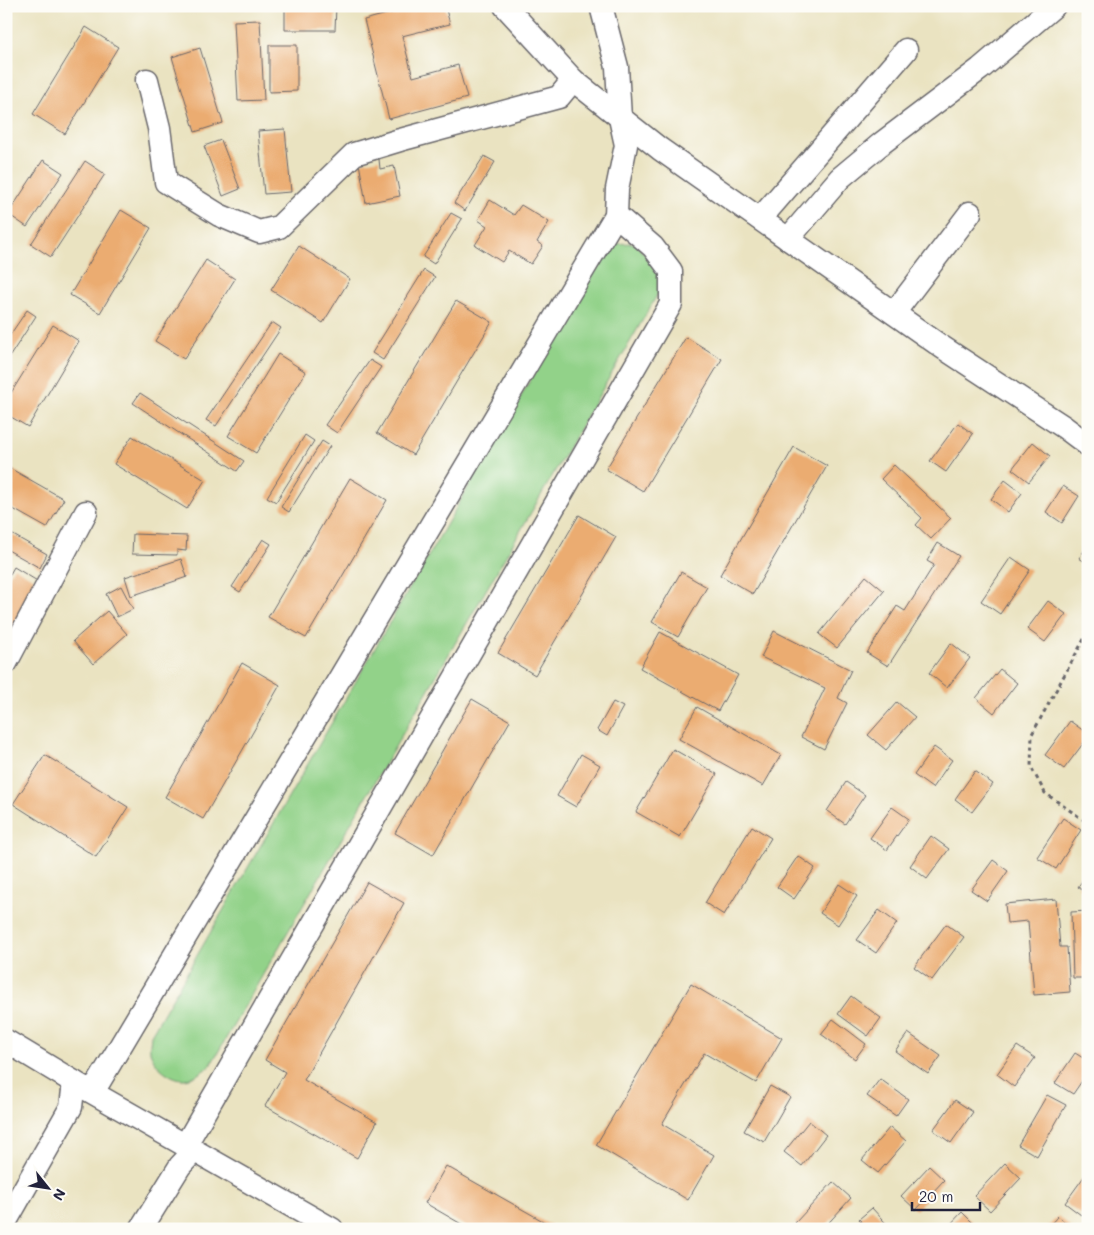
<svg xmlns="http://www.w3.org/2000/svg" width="1094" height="1235" viewBox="0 0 1094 1235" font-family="Mali,sans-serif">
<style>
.green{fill:#92d289;stroke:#5a7a62}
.building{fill:#ebac71}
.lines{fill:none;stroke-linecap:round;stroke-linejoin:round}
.minor-casing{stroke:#68666a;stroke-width:25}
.path{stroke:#68666a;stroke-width:3;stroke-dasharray:4 4;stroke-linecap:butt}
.minor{stroke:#fff;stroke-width:22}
</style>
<rect width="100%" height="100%" fill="#fdfcf7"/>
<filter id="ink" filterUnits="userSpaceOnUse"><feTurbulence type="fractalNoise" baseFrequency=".02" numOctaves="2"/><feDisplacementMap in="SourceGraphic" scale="10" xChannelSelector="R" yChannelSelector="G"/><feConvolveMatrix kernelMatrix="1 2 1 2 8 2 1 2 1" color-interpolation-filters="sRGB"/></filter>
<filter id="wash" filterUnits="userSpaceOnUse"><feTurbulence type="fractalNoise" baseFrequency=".0096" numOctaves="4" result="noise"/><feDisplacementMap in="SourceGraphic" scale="20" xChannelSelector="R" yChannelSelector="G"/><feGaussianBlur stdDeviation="1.12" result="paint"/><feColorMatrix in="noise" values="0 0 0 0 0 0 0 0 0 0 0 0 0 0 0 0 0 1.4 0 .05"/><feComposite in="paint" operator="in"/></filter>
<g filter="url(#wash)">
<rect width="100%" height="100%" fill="#eae3c1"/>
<path class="green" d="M 634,243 L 661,271 L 663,285 L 210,1066 C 202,1071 195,1078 185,1079 C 171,1080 153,1065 150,1051 C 149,1046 151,1040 151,1035 L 609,244 Z"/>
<g id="blocks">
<g class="building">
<polygon points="285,6 336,6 335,30 285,30"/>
<polygon points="417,6 445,6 450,24 402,36 413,77 458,65 467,98 389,119 364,20"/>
<polygon points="260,20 264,100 238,101 234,21"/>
<polygon points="86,27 118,47 65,134 33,114"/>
<polygon points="269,45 297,45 297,91 269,92"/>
<polygon points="200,48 223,123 195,132 172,57"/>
<polygon points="285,129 291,192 264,194 258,131"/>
<polygon points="221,140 240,189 223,196 204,146"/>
<polygon points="484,156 495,162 465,211 454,203"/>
<polygon points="379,159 380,169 394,166 400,196 366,203 359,163"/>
<polygon points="43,160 63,173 27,227 8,214"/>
<polygon points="85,161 105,174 51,257 31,244"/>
<polygon points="490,200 514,215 521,205 549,222 537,242 543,246 531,264 509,251 502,262 475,245 487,226 478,220"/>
<polygon points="121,210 151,228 100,313 70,295"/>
<polygon points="451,213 462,219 434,264 423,257"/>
<polygon points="299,246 350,279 323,323 271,290"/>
<polygon points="206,260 235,279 184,359 155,341"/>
<polygon points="424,270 435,277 383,360 372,353"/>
<polygon points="456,301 492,322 413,455 377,433"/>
<polygon points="27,310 36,316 6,362 6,341"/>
<polygon points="272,322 281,328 216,426 206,420"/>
<polygon points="53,325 79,341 28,427 6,414 6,401"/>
<polygon points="686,337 722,359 643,491 606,469"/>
<polygon points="278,354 306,372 256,453 228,436"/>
<polygon points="370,360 381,367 337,433 325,425"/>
<polygon points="140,393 244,461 237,471 133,403"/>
<polygon points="958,423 973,434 946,472 930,461"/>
<polygon points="305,435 314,441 276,502 267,497"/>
<polygon points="132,436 205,480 187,509 114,464"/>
<polygon points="322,441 330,446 289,512 281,507"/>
<polygon points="1033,442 1050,456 1029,482 1012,469"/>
<polygon points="794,447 827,466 753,594 720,575"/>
<polygon points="894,465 951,518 931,539 916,525 922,518 881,479"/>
<polygon points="6,466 64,499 47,528 6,505"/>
<polygon points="350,478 387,500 306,638 268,617"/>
<polygon points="1005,480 1022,493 1008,512 991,499"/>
<polygon points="1063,486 1079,496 1062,523 1046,512"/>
<polygon points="579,515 616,537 535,675 498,653"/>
<polygon points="6,531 47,554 40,568 6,549"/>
<polygon points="133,534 187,536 186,551 177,550 177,555 132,554"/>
<polygon points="263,539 271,544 240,592 232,587"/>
<polygon points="938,543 959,556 888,666 867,653 897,606 905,611 934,565 927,561"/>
<polygon points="1088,545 1088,564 1079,558"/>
<polygon points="1011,557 1030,570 1000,614 981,601"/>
<polygon points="181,559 187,577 131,596 125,577"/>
<polygon points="14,567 39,582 12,630 6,627 6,581"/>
<polygon points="681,572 707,587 678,637 652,622"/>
<polygon points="866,576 884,591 837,648 819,634"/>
<polygon points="121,586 133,609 117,617 106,594"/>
<polygon points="1048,601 1066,614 1045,642 1027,629"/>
<polygon points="107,611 127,634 93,664 73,641"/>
<polygon points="774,631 851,670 838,698 847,703 824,749 801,737 825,688 761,657"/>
<polygon points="660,632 738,675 718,711 640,668"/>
<polygon points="951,643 970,658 947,688 929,673"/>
<polygon points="242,663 280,685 203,819 165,797"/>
<polygon points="1000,669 1017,683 994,713 976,698"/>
<polygon points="472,699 510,721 433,855 395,833"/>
<polygon points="613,702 623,707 607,736 597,730"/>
<polygon points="897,702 915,717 886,750 868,735"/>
<polygon points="697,707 781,755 763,786 679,739"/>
<polygon points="1070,721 1088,734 1088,737 1064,769 1045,755"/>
<polygon points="934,747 952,760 932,788 914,775"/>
<polygon points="673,749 717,774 680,837 636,812"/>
<polygon points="581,754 600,765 576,807 557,796"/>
<polygon points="45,755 128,807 96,857 13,804"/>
<polygon points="975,771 993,784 972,812 955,799"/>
<polygon points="846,782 865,795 845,824 827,811"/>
<polygon points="892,807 909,819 887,850 870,838"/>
<polygon points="1063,818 1081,830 1056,869 1037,857"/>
<polygon points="752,826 771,838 724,915 705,903"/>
<polygon points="931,836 949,849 927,879 910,866"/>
<polygon points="798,856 815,868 794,899 777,887"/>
<polygon points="993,860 1008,871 987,901 971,890"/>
<polygon points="1088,872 1088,894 1078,887"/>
<polygon points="367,882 404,903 304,1080 377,1122 357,1158 265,1106 285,1072 265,1060"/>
<polygon points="839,884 857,896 838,925 820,913"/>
<polygon points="1056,899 1060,947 1067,947 1070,992 1034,995 1028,921 1007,923 1005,904"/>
<polygon points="879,910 897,923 876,953 857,940"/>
<polygon points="1088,911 1088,978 1073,978 1071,912"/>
<polygon points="946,924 964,937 932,980 914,967"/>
<polygon points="691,984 782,1038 756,1083 704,1053 662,1124 714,1155 688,1200 596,1145"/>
<polygon points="851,996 881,1018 868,1036 838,1014"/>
<polygon points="833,1019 866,1044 855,1059 821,1034"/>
<polygon points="908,1033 941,1056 928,1074 895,1051"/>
<polygon points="1017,1046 1035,1058 1014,1087 997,1074"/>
<polygon points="1075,1053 1088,1061 1088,1072 1073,1094 1055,1083"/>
<polygon points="880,1079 908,1099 896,1116 867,1096"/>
<polygon points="770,1086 790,1097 764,1142 744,1131"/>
<polygon points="1047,1095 1066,1105 1037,1156 1018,1145"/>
<polygon points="955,1100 973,1112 951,1143 933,1130"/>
<polygon points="809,1121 826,1135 802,1166 784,1152"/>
<polygon points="890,1127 906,1141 878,1173 862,1160"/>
<polygon points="1005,1163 1021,1178 990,1211 974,1196"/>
<polygon points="446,1166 557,1229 470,1229 425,1203"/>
<polygon points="929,1166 944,1180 916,1210 901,1196"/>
<polygon points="1088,1171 1088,1206 1081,1215 1065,1203"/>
<polygon points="833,1182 851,1198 823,1229 801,1229 795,1223"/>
<polygon points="872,1208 891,1229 865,1229 866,1227 859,1219"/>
<polygon points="962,1212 979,1229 946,1229"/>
<polygon points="1058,1216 1072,1229 1046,1229"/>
</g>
</g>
</g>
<g filter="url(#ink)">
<use href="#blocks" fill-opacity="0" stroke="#68666a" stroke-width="1"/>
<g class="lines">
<defs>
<g id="minor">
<polyline points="505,6 573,80 660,149 942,347 1064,427 1088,445"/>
<polyline points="601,6 617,67 620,118 626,145 617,189 616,215"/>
<polyline points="147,80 159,128 166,182 219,215 259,232 279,227 354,154 400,140 559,97 573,80"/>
<polyline points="760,219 906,50"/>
<polyline points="788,239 840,178 882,143 980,69 1054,6"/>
<polyline points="894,313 970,213"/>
<polyline points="6,663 86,512"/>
<polyline points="6,1041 74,1082 332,1229"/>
<polyline points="93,1092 616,215 653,247 671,271 671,304 185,1146"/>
<polyline points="6,1221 71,1107 74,1082"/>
<polyline points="141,1229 180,1166 194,1151"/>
</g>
</defs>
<use href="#minor" class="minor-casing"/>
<polyline class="path" points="1088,632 1032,734 1031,767 1045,793 1088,823"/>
<use href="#minor" class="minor"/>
</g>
</g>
<rect width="1094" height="1235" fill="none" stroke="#fdfcf7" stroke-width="25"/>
<g transform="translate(48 1188) rotate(120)" stroke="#fdfcf7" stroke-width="4" paint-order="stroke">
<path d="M0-4L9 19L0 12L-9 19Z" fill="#22223b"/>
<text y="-8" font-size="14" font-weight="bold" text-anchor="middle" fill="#22223b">N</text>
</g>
<path d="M912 1202v8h68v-8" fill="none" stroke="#22223b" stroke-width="2.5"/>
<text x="919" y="1202" font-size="15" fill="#22223b" stroke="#fdfcf7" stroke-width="4" paint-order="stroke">20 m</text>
</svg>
